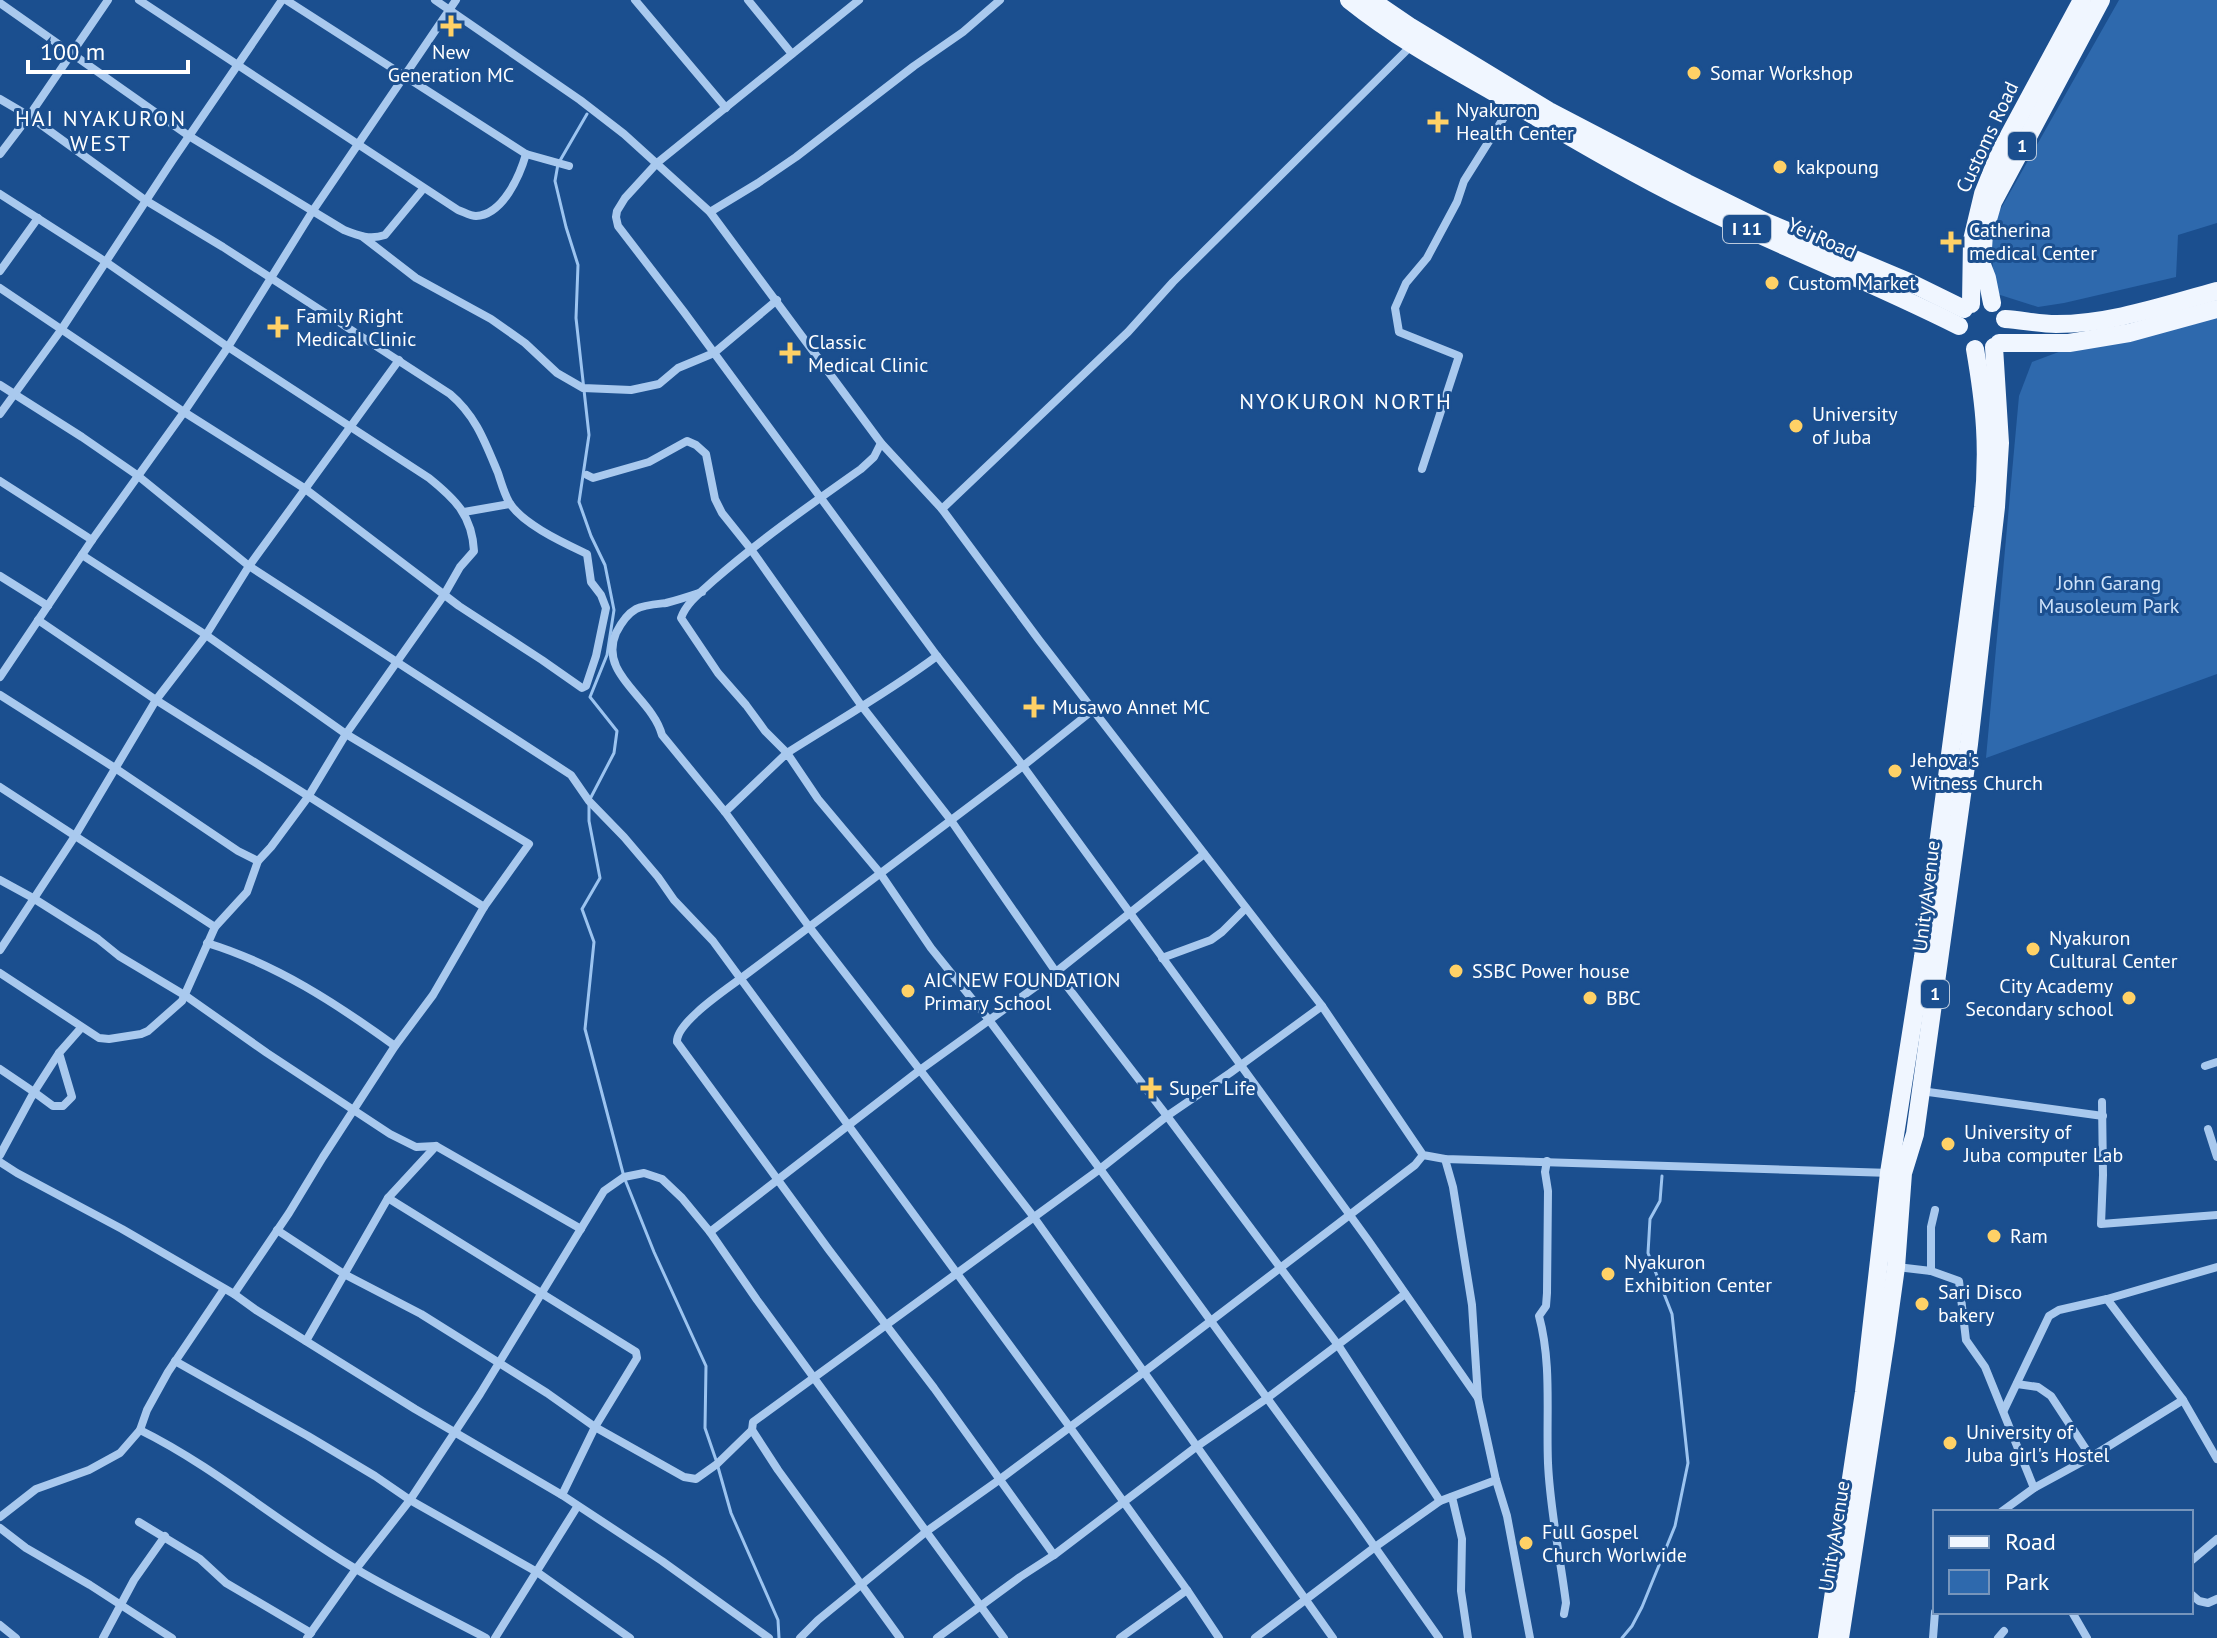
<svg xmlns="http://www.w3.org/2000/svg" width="2217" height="1638" viewBox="0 0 2217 1638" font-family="'PT Sans',sans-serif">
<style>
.green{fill:#2e69ad}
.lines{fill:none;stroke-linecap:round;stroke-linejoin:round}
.stream{stroke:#9cc4f0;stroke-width:3}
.street{stroke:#a9c9ee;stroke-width:8}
.primary{stroke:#f0f6ff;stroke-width:18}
.poi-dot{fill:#ffd166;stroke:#1b4f8f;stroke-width:3}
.labels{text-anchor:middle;stroke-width:6;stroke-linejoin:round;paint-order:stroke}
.shield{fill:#1b4f8f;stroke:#bbcadd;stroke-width:2}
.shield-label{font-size:18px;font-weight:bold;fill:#fff}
.poi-label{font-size:20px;fill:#fff;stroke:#1b4f8f;text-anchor:start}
.street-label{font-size:20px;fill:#fff;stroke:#1b4f8f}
.park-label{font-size:20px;fill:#cfe3fa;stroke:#1b4f8f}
.neighbourhood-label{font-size:22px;letter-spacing:2px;fill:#fff;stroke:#1b4f8f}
</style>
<rect width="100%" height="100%" fill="#1b4f8f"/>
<g class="green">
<polygon points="2119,0 2217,0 2217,223 2178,235 2176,277 2064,303 2038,307 1994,293 1991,226"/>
<polygon points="2217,312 2217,674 1986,758 2019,396 2032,362 2064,350"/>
</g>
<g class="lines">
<g class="stream">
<polyline points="587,114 558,164 555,181 566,227 578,265 576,318 589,435 579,502 591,536 605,565 614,610 607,655 590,697 617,731 614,753 589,801 589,821 600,878 582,909 594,942 585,1029 624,1177 654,1252 706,1366 705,1428 716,1460"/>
<polyline points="718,1467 731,1513 778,1620 779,1638"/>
<polyline points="1622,1638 1632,1626 1642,1607 1675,1526 1688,1463 1672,1314 1648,1253 1650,1219 1660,1201 1662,1176"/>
</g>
<g class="street">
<path d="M 139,0 L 458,210 C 464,212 470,216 476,216 C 503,215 520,175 526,154"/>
<polyline points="286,0 526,154 569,166"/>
<polyline points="435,0 580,100 624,134 710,212 881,443 942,509 1039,640 1322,1006 1423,1155 1445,1159 1891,1173"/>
<polyline points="635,0 726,108"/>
<polyline points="748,0 792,54"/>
<polyline points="859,0 657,163 625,198 617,211 616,217 618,226 684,312 937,656 1023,766 1368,1240 1478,1398"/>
<path d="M 0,3 L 189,136 L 344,230 C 359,236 370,240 385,235 L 423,189"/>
<path d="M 0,99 L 29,116 L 145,200 L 223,247 L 450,394 C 476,416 485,442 498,473 C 501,482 504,493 509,502 C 522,524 564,543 587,554 L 591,582 L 601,595 L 606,608 L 596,656 L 586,686 L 582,688 L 542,660 L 459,606 L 304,488 L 184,412 L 0,288"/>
<polyline points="0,154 29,116 108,0"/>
<path d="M 0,194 L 106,262 L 228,347 L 429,478 C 455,499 472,515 474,551 L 460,567 L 444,595 L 346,734 L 308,797 L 271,847 L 258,861 L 247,892 L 215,927 L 182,1001 L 148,1031 L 141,1034 L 109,1039 L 99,1038 L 0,973"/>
<polyline points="710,212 758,183 796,157 914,66 963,32 1000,0"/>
<polyline points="363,237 416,278 491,319 525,343 557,373 583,388 631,390 659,384 678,368 714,353 777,300"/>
<polyline points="0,271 38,218"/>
<polyline points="0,385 82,437 137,475 249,566 571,775 589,801 624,837 658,877 674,900 713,941 1069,1426 1187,1590 1219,1638"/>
<polyline points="0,414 61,330 172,161 282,0"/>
<path d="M 881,443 L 874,457 L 861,469 C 810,505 760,540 713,581 C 702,591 686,603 681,618 L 718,673 L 746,705 L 765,731 L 787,753 C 837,721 889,692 937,656"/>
<polyline points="1422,469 1459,356 1399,332 1395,308 1406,283 1427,258 1457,202 1464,181 1513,103"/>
<polyline points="587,475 593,478 649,462 687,441 696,445 706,454 715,499 722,513 750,548 861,705 950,819 1056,972 1167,1116 1338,1345 1440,1501"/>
<polyline points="0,481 92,540"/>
<polyline points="942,509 1128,332 1173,282 1411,46"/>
<polyline points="464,512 510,504"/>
<polyline points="82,555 206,635 346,734 529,844 484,907 433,995 395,1046 323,1157 289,1213 234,1294"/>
<polyline points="0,576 48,606"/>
<path d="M 702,592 C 690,596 678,600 666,603 C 657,604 643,605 636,609 C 627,614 620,625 616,633 C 598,675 652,697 662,735 L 725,812 L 810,928 L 1033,1216 L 1333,1638"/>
<polyline points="38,620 156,700 484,907"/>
<polyline points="0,677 92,540 184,412 228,347 312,212 456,0"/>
<polyline points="0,695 115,768 238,851 258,861"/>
<polyline points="0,787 215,927"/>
<polyline points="725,812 787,753 818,799 880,873 931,948 989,1020 1100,1169 1353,1516 1439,1638"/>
<polyline points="0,880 33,898 98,939 119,956 186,996 267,1053 390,1134 416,1147 436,1146 581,1229"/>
<path d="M 207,943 C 276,964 337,1004 395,1046"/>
<polyline points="0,950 75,836 156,700 206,635 249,566 399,360"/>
<polyline points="1162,958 1211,940 1222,932 1246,908"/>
<polyline points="2205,1066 2217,1062"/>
<polyline points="0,1069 34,1092 59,1053"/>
<polyline points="1921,1091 2103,1116"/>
<polyline points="2102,1102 2103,1175 2101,1224 2217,1215"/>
<polyline points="2208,1129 2217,1157"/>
<polyline points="0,1155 34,1092 53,1106 63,1106 72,1097 59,1053 81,1028"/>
<polyline points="1445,1159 1453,1187 1472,1305 1478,1398 1496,1480 1507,1516 1530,1638"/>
<path d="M 1547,1161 L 1545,1172 L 1548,1191 L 1547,1293 L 1546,1306 L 1539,1316 C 1552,1364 1546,1414 1548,1463 C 1550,1510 1560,1556 1566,1603 L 1564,1614"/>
<polyline points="0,1162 17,1173 122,1229 234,1294 256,1310 415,1409 562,1495 662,1561 769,1638"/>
<polyline points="388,1198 636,1352 637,1358 595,1427 562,1495"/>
<polyline points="277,1230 344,1274 421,1314 547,1393 595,1427 684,1477 696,1479 717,1464 752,1430"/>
<polyline points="710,1232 920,1070 1056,972 1204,854"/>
<polyline points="1897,1267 1931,1271 1959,1281 1966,1340 1985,1367 2034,1488"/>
<polyline points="1931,1271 1931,1227 1935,1210"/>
<polyline points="2107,1299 2217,1267"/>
<polyline points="306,1341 388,1198 436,1146"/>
<polyline points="175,1361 308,1436 375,1476 410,1500 537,1572 630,1638"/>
<polyline points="2017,1384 2038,1387 2051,1396 2091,1457"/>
<polyline points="2004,1410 2049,1316 2059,1310 2107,1299 2183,1400 2217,1459"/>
<path d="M 140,1430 C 217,1468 282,1526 356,1569 C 398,1594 443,1615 486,1638"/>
<polyline points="1452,1497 1462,1539 1461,1591 1468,1638"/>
<polyline points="2001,1512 2034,1488 2091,1457 2183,1400"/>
<polyline points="0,1517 36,1489 89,1470 120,1453 140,1430 147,1410 168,1372 224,1289"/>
<polyline points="139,1522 200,1559 226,1583 311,1633"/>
<polyline points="0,1528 26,1548 90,1585 172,1638"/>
<path d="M 1054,1555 L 934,1388 L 829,1250 L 677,1042 C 676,1023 724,991 740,979 L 1023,766 L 1093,710"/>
<polyline points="2191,1561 2217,1539"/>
<polyline points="2191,1594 2199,1601 2208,1603 2217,1599"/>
<polyline points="2072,1612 2087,1638"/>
<polyline points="0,1625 16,1638"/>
<polyline points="103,1638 134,1580 165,1536"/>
<polyline points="307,1638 356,1569 410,1500 480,1394 604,1191 624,1177 644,1173 662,1179 682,1198 710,1232 757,1300 1004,1638"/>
<polyline points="495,1638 577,1507"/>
<polyline points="800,1638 818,1620 927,1531 999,1480 1144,1372 1415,1165 1423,1155"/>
<polyline points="900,1638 778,1470 752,1430 753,1422 1100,1169 1167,1116 1230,1073 1322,1006"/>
<polyline points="937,1638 1020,1577 1054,1555 1196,1447 1266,1399 1405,1294"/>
<polyline points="1120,1638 1187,1590"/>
<polyline points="1255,1638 1375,1547 1440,1501 1496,1480"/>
<polyline points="1933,1638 1935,1612"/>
<polyline points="1998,1638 2004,1631"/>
</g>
<g class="primary">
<path d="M 1349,0 C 1395,37 1446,65 1497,94 C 1562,132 1627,171 1694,204 C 1781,247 1872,282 1959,326"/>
<polyline points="1371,0 1409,26 1549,111 1687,183 1766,222 1909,282 1964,309"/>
<polyline points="1992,303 1987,278 1982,265 1984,233 1993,202 2101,0"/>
<polyline points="1971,304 1972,240 1983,194 2000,152 2082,0"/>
<path d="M 2005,319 C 2022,320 2039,324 2056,324 C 2111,324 2165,305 2217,291"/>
<polyline points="1999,343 2069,343 2129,333 2217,309"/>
<path d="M 1827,1638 L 1864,1392 L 1889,1173 L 1923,957 L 1983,507 C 1989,448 1985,407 1975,349"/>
<polyline points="1840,1638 1886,1339 1896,1267 1903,1173 1915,1134 1969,744 1996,507 2000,443 1994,347"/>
</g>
</g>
<g class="poi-dot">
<path d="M447 14h8v8h8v8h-8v8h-8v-8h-8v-8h8z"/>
<circle cx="1694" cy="73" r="8"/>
<path d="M1434 110h8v8h8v8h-8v8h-8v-8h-8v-8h8z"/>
<circle cx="1780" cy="167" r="8"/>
<path d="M1947 230h8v8h8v8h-8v8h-8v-8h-8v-8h8z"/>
<circle cx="1772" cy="283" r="8"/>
<path d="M274 315h8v8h8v8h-8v8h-8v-8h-8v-8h8z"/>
<path d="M786 341h8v8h8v8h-8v8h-8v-8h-8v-8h8z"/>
<circle cx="1796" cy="426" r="8"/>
<path d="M1030 695h8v8h8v8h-8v8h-8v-8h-8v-8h8z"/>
<circle cx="1895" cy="771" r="8"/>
<circle cx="2033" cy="949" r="8"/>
<circle cx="1456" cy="971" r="8"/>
<circle cx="908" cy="991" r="8"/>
<circle cx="1590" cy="998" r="8"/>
<circle cx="2129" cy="998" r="8"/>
<path d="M1147 1076h8v8h8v8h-8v8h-8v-8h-8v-8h8z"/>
<circle cx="1948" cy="1144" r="8"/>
<circle cx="1994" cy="1236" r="8"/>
<circle cx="1608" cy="1274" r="8"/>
<circle cx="1922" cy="1304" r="8"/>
<circle cx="1950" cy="1443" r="8"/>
<circle cx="1526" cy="1543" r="8"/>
</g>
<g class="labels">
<g class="shield">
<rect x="2008" y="132" width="28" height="28" rx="6"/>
<rect x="1723" y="215" width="48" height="28" rx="6"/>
<rect x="1921" y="980" width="28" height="28" rx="6"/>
</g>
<g class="shield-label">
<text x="2022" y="152">1</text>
<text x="1747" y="235">I 11</text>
<text x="1935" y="1000">1</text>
</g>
<g class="poi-label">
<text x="451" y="59" text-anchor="middle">New<tspan x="451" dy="23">Generation MC</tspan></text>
<text x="1710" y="80">Somar Workshop</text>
<text x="1456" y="117">Nyakuron<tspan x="1456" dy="23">Health Center</tspan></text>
<text x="1796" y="174">kakpoung</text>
<text x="1969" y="237">Catherina<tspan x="1969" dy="23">medical Center</tspan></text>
<text x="1788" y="290">Custom Market</text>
<text x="296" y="323">Family Right<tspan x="296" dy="23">Medical Clinic</tspan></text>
<text x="808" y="349">Classic<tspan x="808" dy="23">Medical Clinic</tspan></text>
<text x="1812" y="421">University<tspan x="1812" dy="23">of Juba</tspan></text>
<text x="1052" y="714">Musawo Annet MC</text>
<text x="1911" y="767">Jehova's<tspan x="1911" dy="23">Witness Church</tspan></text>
<text x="2049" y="945">Nyakuron<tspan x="2049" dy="23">Cultural Center</tspan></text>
<text x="1472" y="978">SSBC Power house</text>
<text x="924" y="987">AIC NEW FOUNDATION<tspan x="924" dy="23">Primary School</tspan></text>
<text x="2113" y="993" text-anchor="end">City Academy<tspan x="2113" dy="23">Secondary school</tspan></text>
<text x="1606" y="1005">BBC</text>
<text x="1169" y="1095">Super Life</text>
<text x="1964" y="1139">University of<tspan x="1964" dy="23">Juba computer Lab</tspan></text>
<text x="2010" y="1243">Ram</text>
<text x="1624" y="1269">Nyakuron<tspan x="1624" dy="23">Exhibition Center</tspan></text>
<text x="1938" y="1299">Sari Disco<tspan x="1938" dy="23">bakery</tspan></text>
<text x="1966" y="1439">University of<tspan x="1966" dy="23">Juba girl's Hostel</tspan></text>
<text x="1542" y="1539">Full Gospel<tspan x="1542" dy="23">Church Worlwide</tspan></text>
</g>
<g class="street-label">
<text transform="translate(1987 137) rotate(-65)" y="7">Customs Road</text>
<text transform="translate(1822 238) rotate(24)" y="7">Yei Road</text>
<text transform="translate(1926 896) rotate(-83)" y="7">Unity Avenue</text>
<text transform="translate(1834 1536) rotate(-81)" y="7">Unity Avenue</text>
</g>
<g class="park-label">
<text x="2109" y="590">John Garang<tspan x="2109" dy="23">Mausoleum Park</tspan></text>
</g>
<g class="neighbourhood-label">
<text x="101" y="126">HAI NYAKURON<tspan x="101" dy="25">WEST</tspan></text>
<text x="1346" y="409">NYOKURON NORTH</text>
</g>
</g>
<rect x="1933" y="1510" width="260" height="104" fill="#1b4f8f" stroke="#7695bc" stroke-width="2"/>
<rect x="1949" y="1536" width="40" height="12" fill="#f0f6ff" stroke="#7695bc" stroke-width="2"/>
<text x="2005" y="1550" font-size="24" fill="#ffffff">Road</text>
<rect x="1949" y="1570" width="40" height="24" fill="#2e69ad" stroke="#7695bc" stroke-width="2"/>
<text x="2005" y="1590" font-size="24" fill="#ffffff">Park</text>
<path d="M28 60v12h160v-12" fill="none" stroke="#ffffff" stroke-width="4"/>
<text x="40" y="60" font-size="24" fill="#ffffff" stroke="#1b4f8f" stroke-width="6" paint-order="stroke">100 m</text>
</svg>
